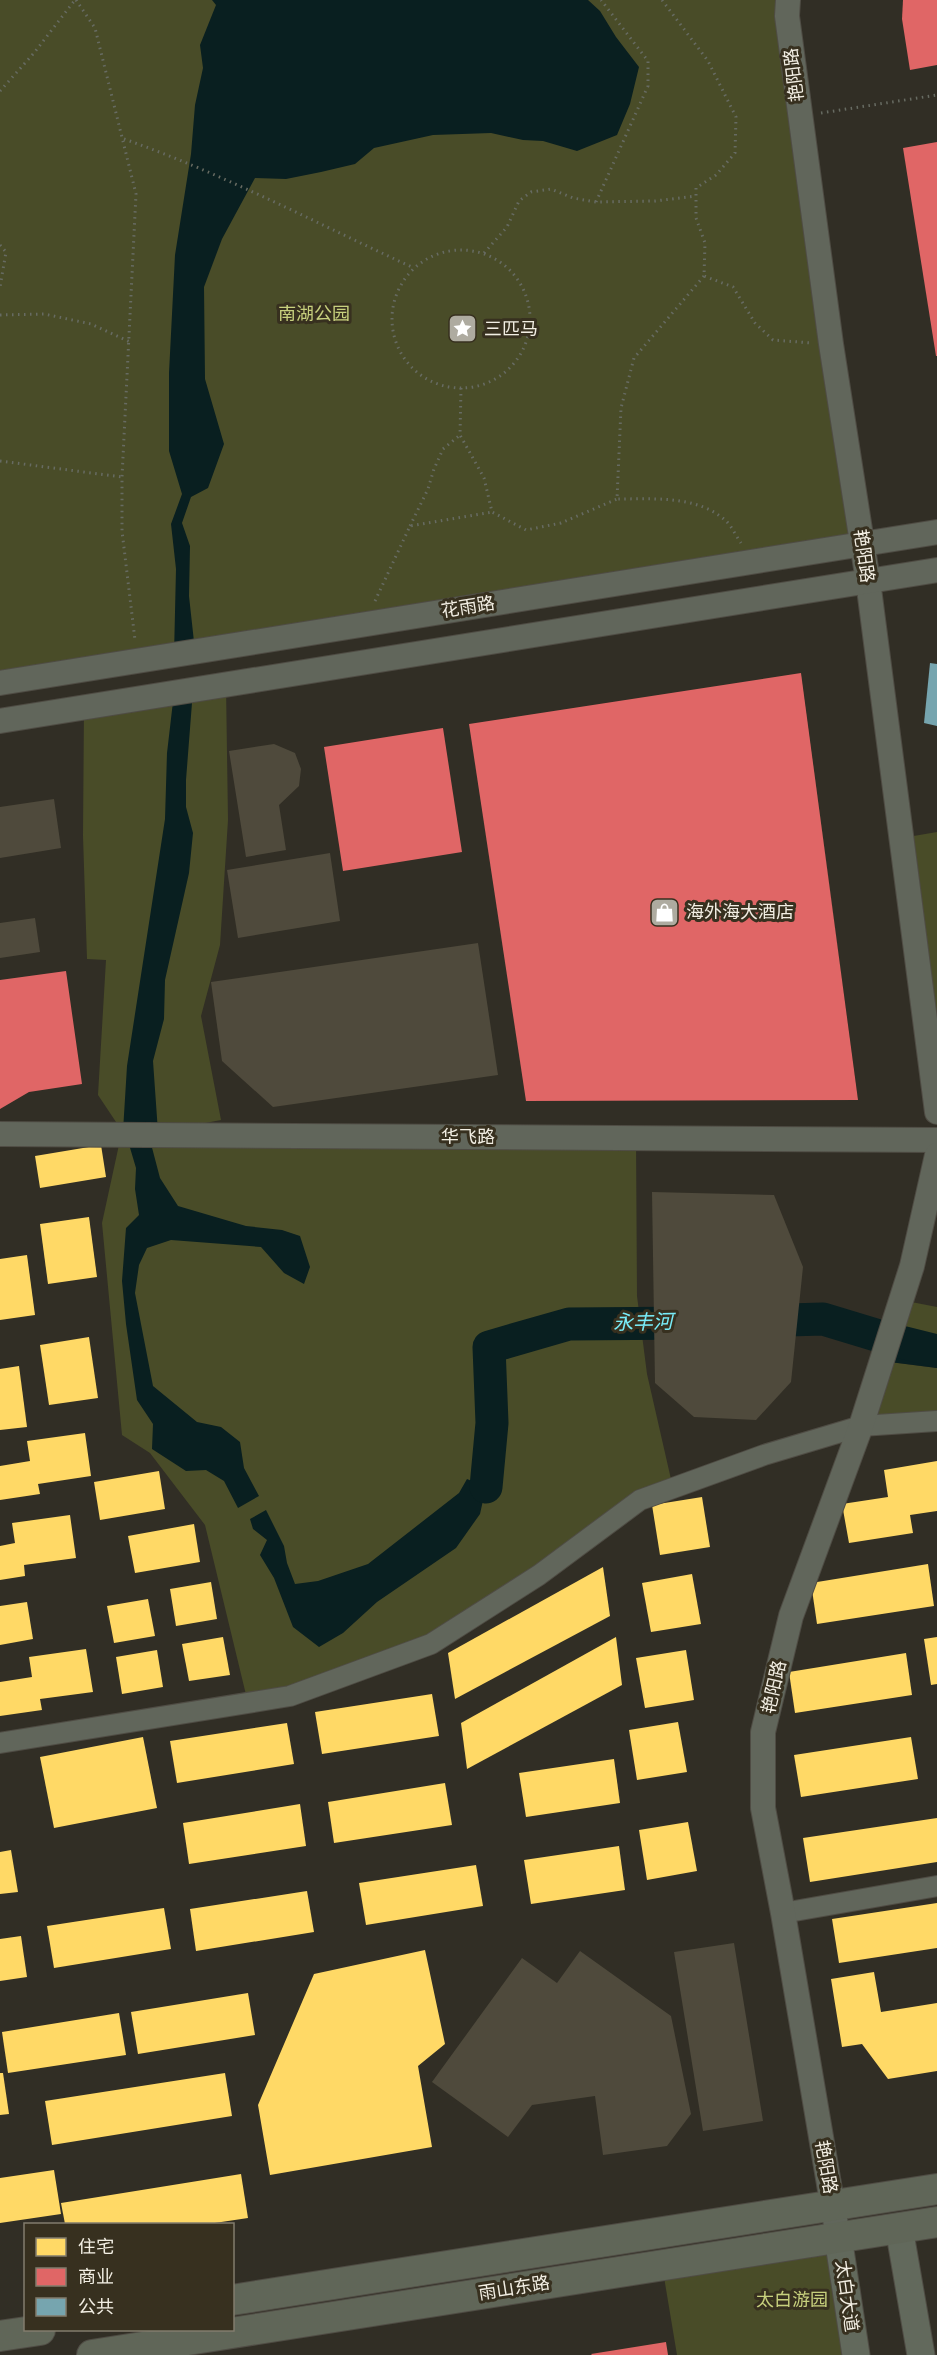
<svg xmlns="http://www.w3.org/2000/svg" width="937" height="2355" viewBox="0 0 937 2355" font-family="Jost,'Noto Sans SC',sans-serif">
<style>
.green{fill:#494c28}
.water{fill:#091f20}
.homes{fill:#ffd966}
.shops{fill:#e06666}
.public{fill:#76a5af}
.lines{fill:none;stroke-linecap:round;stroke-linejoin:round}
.river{stroke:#091f20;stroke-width:33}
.building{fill:#4f4a3c}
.minor-casing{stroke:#4f4c44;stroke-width:22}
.tertiary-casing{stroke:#4f4c44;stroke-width:26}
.secondary-casing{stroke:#4f4c44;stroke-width:29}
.primary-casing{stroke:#4f4c44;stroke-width:32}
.path{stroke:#676b62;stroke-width:3;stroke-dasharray:1.5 4.5;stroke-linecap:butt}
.minor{stroke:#61665b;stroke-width:20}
.tertiary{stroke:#61665b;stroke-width:24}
.secondary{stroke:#62695c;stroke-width:27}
.primary{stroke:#606658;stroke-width:30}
.labels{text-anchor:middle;stroke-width:6;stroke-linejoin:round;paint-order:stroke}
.street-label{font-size:18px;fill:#f2eee3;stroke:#37301f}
.park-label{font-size:18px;fill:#c7d07d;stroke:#37301f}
.poi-label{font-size:18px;fill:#f2eee3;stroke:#37301f;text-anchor:start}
.water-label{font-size:20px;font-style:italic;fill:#78ecf8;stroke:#37301f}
</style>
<rect width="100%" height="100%" fill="#312e25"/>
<g class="green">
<polygon points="0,0 794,0 863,543 0,683"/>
<polygon points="226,685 228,820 220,945 201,1016 221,1120 163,1131 636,1138 637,1296 647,1374 673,1488 431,1644 248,1703 205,1525 150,1453 122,1435 102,1223 122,1131 98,1095 106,960 87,959 83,836 84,707"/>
<polygon points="937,832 937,1112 902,838"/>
<polygon points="901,1300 937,1307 937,1335 892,1331"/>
<polygon points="882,1361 937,1368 937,1421 861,1426"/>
<polygon points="838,2237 857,2355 677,2355 662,2265"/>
</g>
<g class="water">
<polygon points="212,0 588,0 600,11 616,37 639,67 630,104 617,135 577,151 543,141 523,140 491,133 433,135 374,148 355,164 321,172 286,179 255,178 222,239 204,287 205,379 224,444 208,488 191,497 182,523 190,546 189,596 195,651 174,655 176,569 171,524 182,494 169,451 169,373 175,255 191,154 195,105 203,68 200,45 216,5"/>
<polygon points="193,690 186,780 186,807 193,833 189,873 165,980 164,1019 153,1061 158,1132 123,1131 127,1066 165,819 167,753 174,693"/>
<polygon points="150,1140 160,1178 178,1206 246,1226 282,1230 300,1236 310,1267 304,1284 284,1273 261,1247 171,1240 147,1248 139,1265 135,1293 153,1386 197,1422 221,1427 240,1442 244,1468 259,1496 238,1508 224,1481 206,1470 186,1471 152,1449 153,1424 137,1400 126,1324 122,1281 126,1228 139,1215 135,1189 136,1168 128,1141"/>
<polygon points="892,1331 937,1335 937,1368 882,1361"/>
<polygon points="467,1479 486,1487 480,1514 456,1548 377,1602 343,1633 319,1647 293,1627 274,1578 260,1555 267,1540 253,1529 250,1519 266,1510 284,1546 287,1563 295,1584 318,1581 368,1564 459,1493"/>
</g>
<g class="homes">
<polygon points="101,1145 106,1177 40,1188 35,1156"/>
<polygon points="89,1217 97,1277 48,1284 40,1224"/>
<polygon points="27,1255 35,1315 0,1320 0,1259"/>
<polygon points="89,1337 98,1398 49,1405 40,1345"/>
<polygon points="19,1366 27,1427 0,1430 0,1369"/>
<polygon points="85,1433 91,1476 38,1484 40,1494 0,1500 0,1466 30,1461 27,1441"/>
<polygon points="937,1461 937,1511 910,1515 913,1533 849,1543 842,1504 888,1497 884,1470"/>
<polygon points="159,1471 165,1509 100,1520 94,1482"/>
<polygon points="702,1497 710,1547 660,1555 652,1505"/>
<polygon points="70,1515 76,1558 24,1565 25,1576 0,1580 0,1546 15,1543 12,1523"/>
<polygon points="194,1524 200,1562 135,1573 128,1536"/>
<polygon points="928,1564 934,1606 817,1624 811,1583"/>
<polygon points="603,1567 610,1616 455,1699 448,1653"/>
<polygon points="692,1574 701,1624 651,1632 642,1583"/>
<polygon points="211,1582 217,1619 176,1626 170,1589"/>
<polygon points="148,1599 155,1636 114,1643 107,1606"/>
<polygon points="27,1602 33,1639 0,1645 0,1606"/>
<polygon points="223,1637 230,1675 189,1681 182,1644"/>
<polygon points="616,1637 622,1685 467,1769 461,1723"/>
<polygon points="937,1637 937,1684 931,1685 924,1639"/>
<polygon points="86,1649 93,1692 40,1699 42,1710 0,1716 0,1682 32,1677 29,1657"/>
<polygon points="157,1650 163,1687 122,1694 116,1657"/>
<polygon points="686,1650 694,1700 645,1708 636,1658"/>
<polygon points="906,1653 912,1695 795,1713 789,1672"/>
<polygon points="432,1694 439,1736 322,1754 315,1712"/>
<polygon points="678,1722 687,1772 637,1780 629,1730"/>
<polygon points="287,1723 294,1764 177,1783 170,1741"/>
<polygon points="143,1737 157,1808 54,1828 40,1757"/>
<polygon points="911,1737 918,1779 801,1797 794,1755"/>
<polygon points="614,1759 620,1803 526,1817 519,1773"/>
<polygon points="445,1783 452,1825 334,1843 328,1802"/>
<polygon points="300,1804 306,1846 189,1864 183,1823"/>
<polygon points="937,1818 937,1862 810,1882 803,1838"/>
<polygon points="688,1822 697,1871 647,1880 639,1830"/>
<polygon points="619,1846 625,1890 531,1904 524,1860"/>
<polygon points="11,1850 18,1892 0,1894 0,1852"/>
<polygon points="476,1865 483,1906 366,1925 359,1883"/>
<polygon points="307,1891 314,1932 196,1951 190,1909"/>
<polygon points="937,1903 937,1948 839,1963 832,1919"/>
<polygon points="164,1908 171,1949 54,1968 47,1926"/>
<polygon points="21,1936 27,1977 0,1981 0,1939"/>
<polygon points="425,1950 445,2044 418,2066 432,2147 270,2175 258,2105 314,1974"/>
<polygon points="874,1972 881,2012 937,2003 937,2071 888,2079 862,2044 842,2047 831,1979"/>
<polygon points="248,1993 255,2035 138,2054 131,2012"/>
<polygon points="119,2013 126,2055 8,2073 2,2032"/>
<polygon points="0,2073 3,2073 9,2114 0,2115"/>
<polygon points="225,2073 232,2116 52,2145 45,2101"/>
<polygon points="54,2170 61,2214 0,2223 0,2178"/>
<polygon points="241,2174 248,2218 208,2224 65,2224 61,2203"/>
</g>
<g class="shops">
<polygon points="903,0 937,0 937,65 910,70 902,19"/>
<polygon points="937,142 937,356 936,356 903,148"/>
<polygon points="801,673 858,1100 526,1101 469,724"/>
<polygon points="443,728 462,852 343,871 324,747"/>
<polygon points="66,971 82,1084 29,1092 0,1109 0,980"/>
<polygon points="666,2342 668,2355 592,2355 591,2354"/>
</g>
<polygon class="public" points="930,663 937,664 937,726 924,723"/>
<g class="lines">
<g class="river">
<polyline points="752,1321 823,1319 889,1339 937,1351"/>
<polyline points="486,1487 492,1423 489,1347 569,1324 698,1323"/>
</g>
</g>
<g class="building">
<polygon points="274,744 295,753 301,769 299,786 279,805 286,850 246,857 229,751"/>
<polygon points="54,799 61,848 0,858 0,807"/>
<polygon points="330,853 340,921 238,938 227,870"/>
<polygon points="35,918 40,952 0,958 0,923"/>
<polygon points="478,943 498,1075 273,1107 222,1061 211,982"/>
<polygon points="652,1192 774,1195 803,1267 791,1382 756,1420 694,1417 655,1383"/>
<polygon points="734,1943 763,2121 703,2131 674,1952"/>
<polygon points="580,1951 671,2016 691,2114 667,2146 603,2155 595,2096 532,2105 508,2137 432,2082 522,1958 557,1983"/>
</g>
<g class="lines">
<defs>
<g id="minor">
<polyline points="0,1743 290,1696 431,1644 539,1575 640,1500 764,1455 861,1426 937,1421"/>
<polyline points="783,1913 937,1886"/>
</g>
<g id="tertiary">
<polyline points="788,0 787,16 831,344 868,581 937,1112"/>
<polyline points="0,683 937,532"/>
<polyline points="0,721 937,570"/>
<polyline points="0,1134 937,1140"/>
<polyline points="838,2237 783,1913 763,1808 763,1732 791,1616 861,1426 912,1266 937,1155"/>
</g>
<g id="secondary">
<polyline points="899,2228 921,2355"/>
<polyline points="838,2237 856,2355"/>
</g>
<g id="primary">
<polyline points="232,2300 937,2189"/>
<polyline points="0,2336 40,2330"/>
<polyline points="92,2355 937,2222"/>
</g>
</defs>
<use href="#minor" class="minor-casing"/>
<use href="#tertiary" class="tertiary-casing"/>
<use href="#secondary" class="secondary-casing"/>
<use href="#primary" class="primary-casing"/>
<g class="path">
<polyline points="76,0 95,28 136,194 122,477 122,531 135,640"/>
<polyline points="662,0 708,61 736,117 735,153 716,175 696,188 696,218 705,243 704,276 733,287 755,323 773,340 812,343"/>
<polyline points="0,91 34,53 75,0"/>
<polyline points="821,113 937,95"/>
<path d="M 124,139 C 224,174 318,224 414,268"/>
<polyline points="596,202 648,86 648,61 601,0"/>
<polyline points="0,245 6,252 0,287"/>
<circle cx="461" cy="319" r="69"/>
<polyline points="484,253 507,227 519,201 531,192 551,189 573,198 596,202 655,201 696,196"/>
<path d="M 704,276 L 634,358 L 621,408 L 617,499 C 653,499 696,495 725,520 C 731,525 736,536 741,543"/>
<polyline points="0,315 44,314 91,324 130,342"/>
<polyline points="461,388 460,435 484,478 492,512 526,530 561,523 617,499"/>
<polyline points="0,461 122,477"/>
<polyline points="410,526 428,489 434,469 443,449 460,435"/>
<polyline points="375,601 410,526 492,512"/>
</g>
<use href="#minor" class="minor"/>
<use href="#tertiary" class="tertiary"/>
<use href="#secondary" class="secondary"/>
<use href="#primary" class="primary"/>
</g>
<defs>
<symbol id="sight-square" viewBox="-11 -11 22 22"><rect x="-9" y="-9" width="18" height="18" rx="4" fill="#aeaba0" stroke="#37301f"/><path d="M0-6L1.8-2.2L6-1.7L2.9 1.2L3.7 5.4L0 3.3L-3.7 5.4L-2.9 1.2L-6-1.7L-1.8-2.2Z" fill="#fff"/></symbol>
<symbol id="shop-square" viewBox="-11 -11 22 22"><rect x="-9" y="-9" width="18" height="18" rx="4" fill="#aeaba0" stroke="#37301f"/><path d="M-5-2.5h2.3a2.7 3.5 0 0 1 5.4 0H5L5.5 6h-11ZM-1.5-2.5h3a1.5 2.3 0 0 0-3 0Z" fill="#fff"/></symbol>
</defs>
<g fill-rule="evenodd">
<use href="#sight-square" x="446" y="312" width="33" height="33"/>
<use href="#shop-square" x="648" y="896" width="33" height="33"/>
</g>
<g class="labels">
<g class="street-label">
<text transform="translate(794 75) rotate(-97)" y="6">艳阳路</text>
<text transform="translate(864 556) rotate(82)" y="6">艳阳路</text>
<text transform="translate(468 607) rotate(-9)" y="6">花雨路</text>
<text x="468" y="1143">华飞路</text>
<text transform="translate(774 1687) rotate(-77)" y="6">艳阳路</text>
<text transform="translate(826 2167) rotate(80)" y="6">艳阳路</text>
<text transform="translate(514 2288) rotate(-9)" y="6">雨山东路</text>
<text transform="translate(847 2296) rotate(82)" y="6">太白大道</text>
</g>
<g class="park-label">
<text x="314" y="320">南湖公园</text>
<text x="792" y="2306">太白游园</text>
</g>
<g class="poi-label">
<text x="484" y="335">三匹马</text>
<text x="686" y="918">海外海大酒店</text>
</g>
<g class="water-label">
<text transform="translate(643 1322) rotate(-1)" y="7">永丰河</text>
</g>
</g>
<rect x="24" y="2223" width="210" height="108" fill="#37301f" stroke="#827c6d" stroke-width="1.5"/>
<rect x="36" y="2238" width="30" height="18" fill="#ffd966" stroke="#827c6d" stroke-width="1.5"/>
<text x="78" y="2253" font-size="18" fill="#f2eee3">住宅</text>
<rect x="36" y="2268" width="30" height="18" fill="#e06666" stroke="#827c6d" stroke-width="1.5"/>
<text x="78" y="2283" font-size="18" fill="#f2eee3">商业</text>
<rect x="36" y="2298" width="30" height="18" fill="#76a5af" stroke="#827c6d" stroke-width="1.5"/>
<text x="78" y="2313" font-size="18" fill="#f2eee3">公共</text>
</svg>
